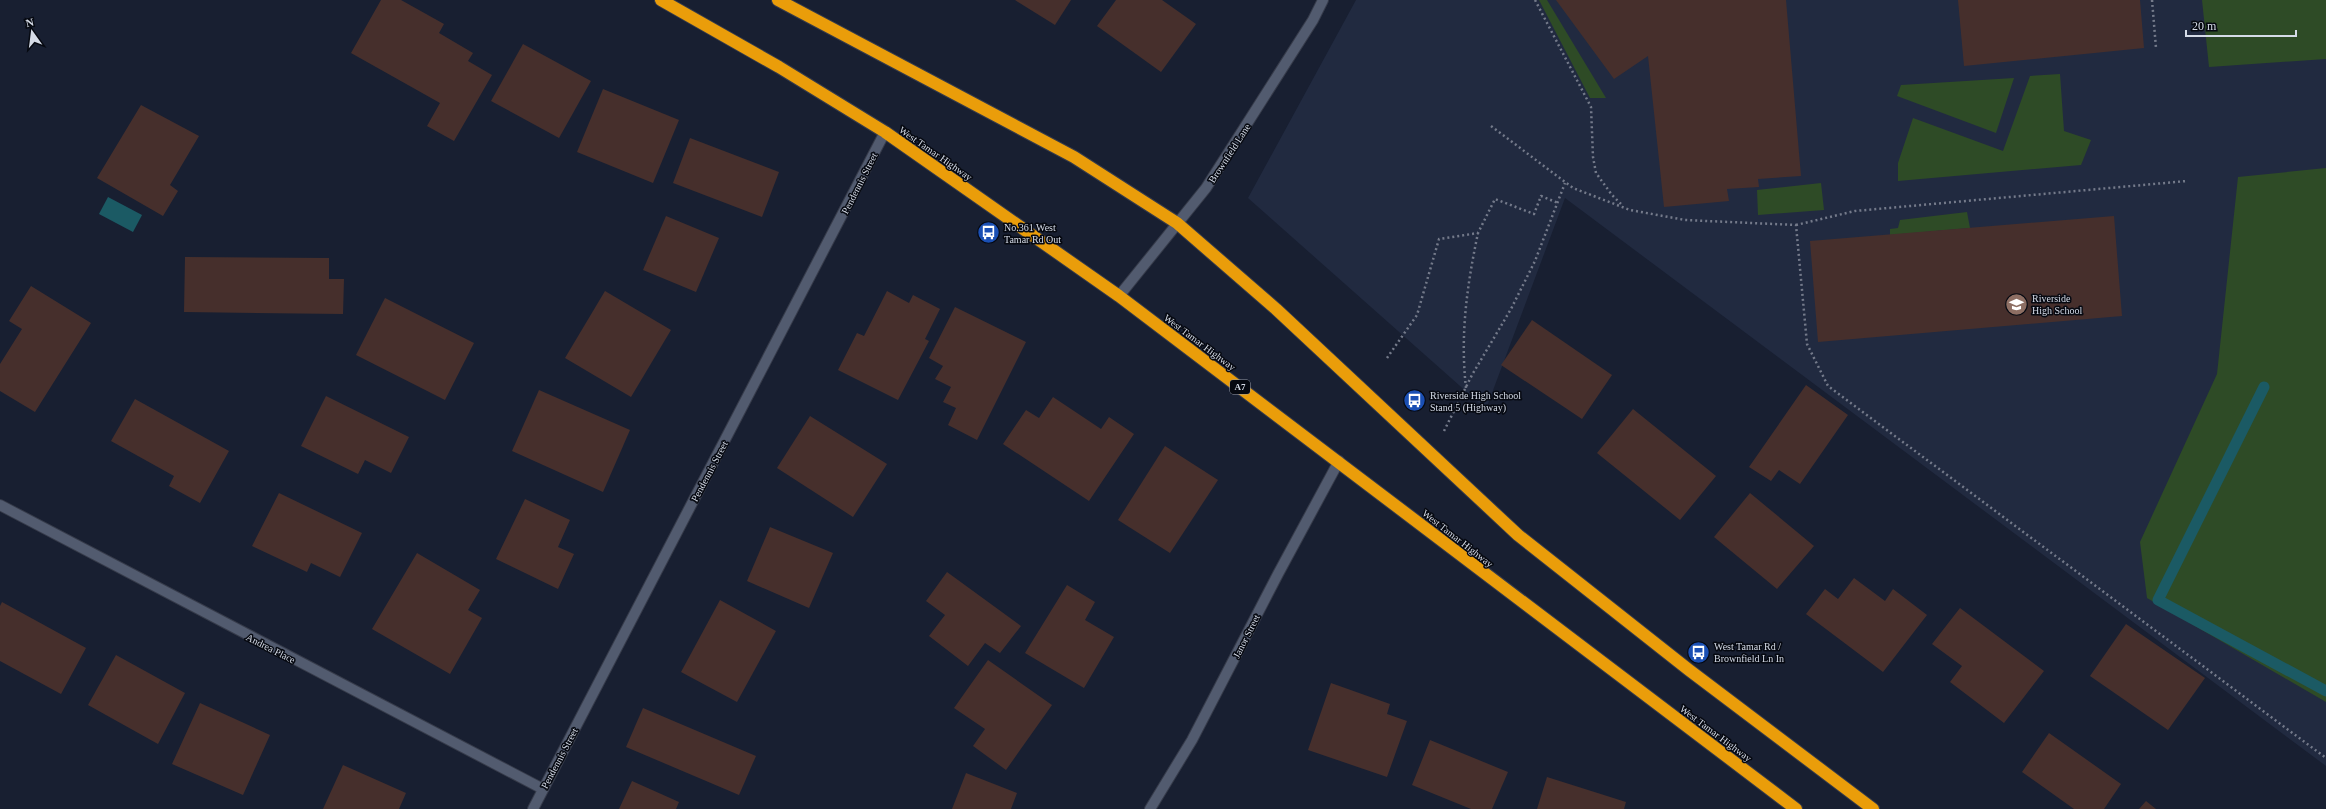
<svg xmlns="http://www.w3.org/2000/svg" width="2326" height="809" viewBox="0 0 2326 809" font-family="'Times New Roman',serif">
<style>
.built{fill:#212a40}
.green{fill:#2e4b26}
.water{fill:#1b5a64}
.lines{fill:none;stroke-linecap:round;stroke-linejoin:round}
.stream{stroke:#1b5a64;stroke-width:11}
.building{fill:#462f2c}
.street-casing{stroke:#363b4a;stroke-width:12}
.highway-casing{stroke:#363b4a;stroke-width:14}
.path{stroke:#747a8a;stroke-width:2.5;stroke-dasharray:2 3;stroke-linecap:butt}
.street{stroke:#525b6f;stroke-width:10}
.highway{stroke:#ea9d0a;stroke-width:12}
.labels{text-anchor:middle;stroke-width:3;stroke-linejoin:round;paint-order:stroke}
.shield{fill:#060911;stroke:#979ca7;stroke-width:1}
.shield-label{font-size:9px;font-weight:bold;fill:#d5dbe7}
.street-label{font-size:10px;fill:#d5dbe7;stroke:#060911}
.poi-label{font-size:10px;fill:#d5dbe7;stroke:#060911;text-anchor:start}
</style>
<rect width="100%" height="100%" fill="#181f31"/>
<polygon class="built" points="1356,0 2326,0 2326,766 1565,198 1486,409 1248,198"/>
<g class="green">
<polygon points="1539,0 1547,0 1606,98 1590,98"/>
<polygon points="2202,0 2326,0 2326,59 2209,67"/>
<polygon points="2060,74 2064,131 2091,140 2081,165 1898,181 1898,163 1913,118 2003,151 2030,76"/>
<polygon points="2014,78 1996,133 1897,96 1901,85"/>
<polygon points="2326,168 2326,702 2147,598 2140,542 2217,374 2238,177"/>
<polygon points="1821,183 1824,210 1758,215 1757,190"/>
<polygon points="1967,212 1970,228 1890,235 1890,229 1898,228 1900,220"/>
</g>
<polygon class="water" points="108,197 142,215 133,232 99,214"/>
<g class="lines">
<polyline class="stream" points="2264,387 2158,600 2326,691"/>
</g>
<g class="building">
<polygon points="381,0 401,0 444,24 439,33 473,53 468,61 492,75 454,141 427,126 440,103 351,53"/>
<polygon points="1015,0 1071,0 1055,25"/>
<polygon points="1116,0 1162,0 1196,24 1161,72 1097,26"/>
<polygon points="1556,0 1786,0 1801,176 1758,179 1759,187 1727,189 1729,201 1664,207 1648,56 1614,79"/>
<polygon points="1958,0 2140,0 2144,48 1964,66"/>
<polygon points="523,44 591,81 559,138 491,101"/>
<polygon points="603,89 679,120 653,183 577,152"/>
<polygon points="141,105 199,136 170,185 178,191 163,216 97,178"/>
<polygon points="690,138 779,172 762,217 673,183"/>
<polygon points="666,216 719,238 696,292 643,270"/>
<polygon points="2114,216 2122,316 1818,342 1810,241"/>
<polygon points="185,257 329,258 329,279 344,279 343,314 184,312"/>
<polygon points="31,286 91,323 35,412 0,391 0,364 22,329 9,321"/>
<polygon points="605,291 671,330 631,397 565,358"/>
<polygon points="887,291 909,303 913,295 940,309 925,339 929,341 898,400 838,370 857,333 864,336"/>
<polygon points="385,298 474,343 445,400 356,355"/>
<polygon points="955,307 1026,342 977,440 948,425 956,408 943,402 951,387 935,379 943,366 929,358"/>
<polygon points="1532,320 1612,375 1582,419 1501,365"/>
<polygon points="1806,385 1848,415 1800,484 1779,470 1771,481 1749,467"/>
<polygon points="539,390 630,430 603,492 512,451"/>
<polygon points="326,396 409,437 391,473 365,460 358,474 301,446"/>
<polygon points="1053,397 1101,429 1109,417 1134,434 1089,501 1003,444 1026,410 1039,418"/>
<polygon points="135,399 229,451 200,503 169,486 174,476 111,441"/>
<polygon points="1633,409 1716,476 1680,520 1597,453"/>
<polygon points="810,416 887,464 853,517 777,468"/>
<polygon points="1165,446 1218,480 1170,553 1118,520"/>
<polygon points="279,493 362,533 340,577 311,563 307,572 252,546"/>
<polygon points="1750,493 1814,546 1777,589 1714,537"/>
<polygon points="525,499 570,520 558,547 574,554 558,589 496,559"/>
<polygon points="770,527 833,553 809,608 747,581"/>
<polygon points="417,553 480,590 468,610 482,618 450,674 372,629"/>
<polygon points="947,572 1021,626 1000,653 985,643 968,666 929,636 945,615 926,601"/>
<polygon points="1854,578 1885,601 1893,589 1927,615 1883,672 1806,614 1825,589 1838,599"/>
<polygon points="1067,585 1095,602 1085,620 1114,637 1084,688 1025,653"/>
<polygon points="720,600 776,631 737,702 681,672"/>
<polygon points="2,602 86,648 61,694 0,661 0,606"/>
<polygon points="1960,608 2044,671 2004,723 1950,682 1962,666 1932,644"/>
<polygon points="2126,624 2205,678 2168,730 2090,676"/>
<polygon points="116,655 185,693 158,744 88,705"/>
<polygon points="988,660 1052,705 1006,770 973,746 985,729 954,708"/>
<polygon points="1331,683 1390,704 1387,714 1407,721 1387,777 1308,750"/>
<polygon points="200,703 270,735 243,795 172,764"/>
<polygon points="643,708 756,756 739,795 626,747"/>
<polygon points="2049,733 2121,784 2104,809 2074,809 2022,772"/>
<polygon points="1430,740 1508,772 1492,809 1471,809 1412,785"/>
<polygon points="343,765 406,793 399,809 323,809"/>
<polygon points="966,773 1017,793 1011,809 952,809"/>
<polygon points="1547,777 1626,802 1624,809 1537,809"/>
<polygon points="632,781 679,802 676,809 619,809"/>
<polygon points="2146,801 2156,809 2139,809"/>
</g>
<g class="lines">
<defs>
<g id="street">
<polyline points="1119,296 1206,188 1313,20 1323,0"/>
<polyline points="0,505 543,789"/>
<polyline points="533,809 885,132"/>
<polyline points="1150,809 1192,740 1278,574 1339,461"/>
</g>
<g id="highway">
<polyline points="661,0 779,67 885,132 1119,296 1796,809"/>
<polyline points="778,0 1074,157 1177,223 1276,309 1518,535 1689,670 1873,809"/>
</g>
</defs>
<use href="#street" class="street-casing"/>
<use href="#highway" class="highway-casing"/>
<g class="path">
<polyline points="1535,0 1591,107 1593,157 1596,173 1612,195 1623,206"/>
<polyline points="2152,0 2156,48"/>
<polyline points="1491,126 1573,188 1630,210 1685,220 1796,225 1807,344 1828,386 2326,758"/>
<polyline points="1796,225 1855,211 2187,181"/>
<polyline points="1387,358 1417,315 1439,239 1478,233 1495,199 1534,214 1541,196 1558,203"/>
<path d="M 1466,388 C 1460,335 1467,285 1478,233"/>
<polyline points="1444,431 1472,375 1511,309 1535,261 1565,183"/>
</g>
<use href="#street" class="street"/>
<use href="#highway" class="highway"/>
</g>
<defs>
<symbol id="bus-disc" viewBox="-11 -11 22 22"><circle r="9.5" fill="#1a4fb4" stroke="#060911"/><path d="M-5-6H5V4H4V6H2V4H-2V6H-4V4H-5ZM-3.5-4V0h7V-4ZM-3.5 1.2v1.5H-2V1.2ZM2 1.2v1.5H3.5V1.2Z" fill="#fff"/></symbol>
<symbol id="school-disc" viewBox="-11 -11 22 22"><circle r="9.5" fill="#8d6e63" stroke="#060911"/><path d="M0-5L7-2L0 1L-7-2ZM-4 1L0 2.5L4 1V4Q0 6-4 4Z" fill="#fff"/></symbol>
</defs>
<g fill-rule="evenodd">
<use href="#bus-disc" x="976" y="220" width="25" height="25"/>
<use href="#school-disc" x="2004" y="292" width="25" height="25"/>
<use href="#bus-disc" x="1402" y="388" width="25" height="25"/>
<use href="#bus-disc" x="1686" y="640" width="25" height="25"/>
</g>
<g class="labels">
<rect class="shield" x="1230" y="380" width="20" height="14" rx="3"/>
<g class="shield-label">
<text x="1240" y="390">A7</text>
</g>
<g class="street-label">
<text transform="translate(936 153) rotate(35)" y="4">West Tamar Highway</text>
<text transform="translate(1229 153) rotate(-57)" y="4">Brownfield Lane</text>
<text transform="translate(859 183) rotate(-63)" y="4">Pendennis Street</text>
<text transform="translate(1200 342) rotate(37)" y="4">West Tamar Highway</text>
<text transform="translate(709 471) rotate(-62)" y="4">Pendennis Street</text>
<text transform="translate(1458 538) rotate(38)" y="4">West Tamar Highway</text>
<text transform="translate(1246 636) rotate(-63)" y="4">Janor Street</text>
<text transform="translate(271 648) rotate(27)" y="4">Andrea Place</text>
<text transform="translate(1716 733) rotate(37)" y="4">West Tamar Highway</text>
<text transform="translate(559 758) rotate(-62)" y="4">Pendennis Street</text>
</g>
<g class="poi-label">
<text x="1004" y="231">No.361 West<tspan x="1004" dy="12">Tamar Rd Out</tspan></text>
<text x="2032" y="302">Riverside<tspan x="2032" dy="12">High School</tspan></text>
<text x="1430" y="399">Riverside High School<tspan x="1430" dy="12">Stand 5 (Highway)</tspan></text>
<text x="1714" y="650">West Tamar Rd /<tspan x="1714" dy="12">Brownfield Ln In</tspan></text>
</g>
</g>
<g transform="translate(32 32) rotate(346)" stroke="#060911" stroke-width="3" paint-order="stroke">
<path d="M0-3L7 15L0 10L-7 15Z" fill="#d5dbe7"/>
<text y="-6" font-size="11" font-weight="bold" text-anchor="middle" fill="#d5dbe7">N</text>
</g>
<path d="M2186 30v6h110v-6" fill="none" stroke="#d5dbe7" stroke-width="2"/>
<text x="2192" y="30" font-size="12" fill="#d5dbe7" stroke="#060911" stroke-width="3" paint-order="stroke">20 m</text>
</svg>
